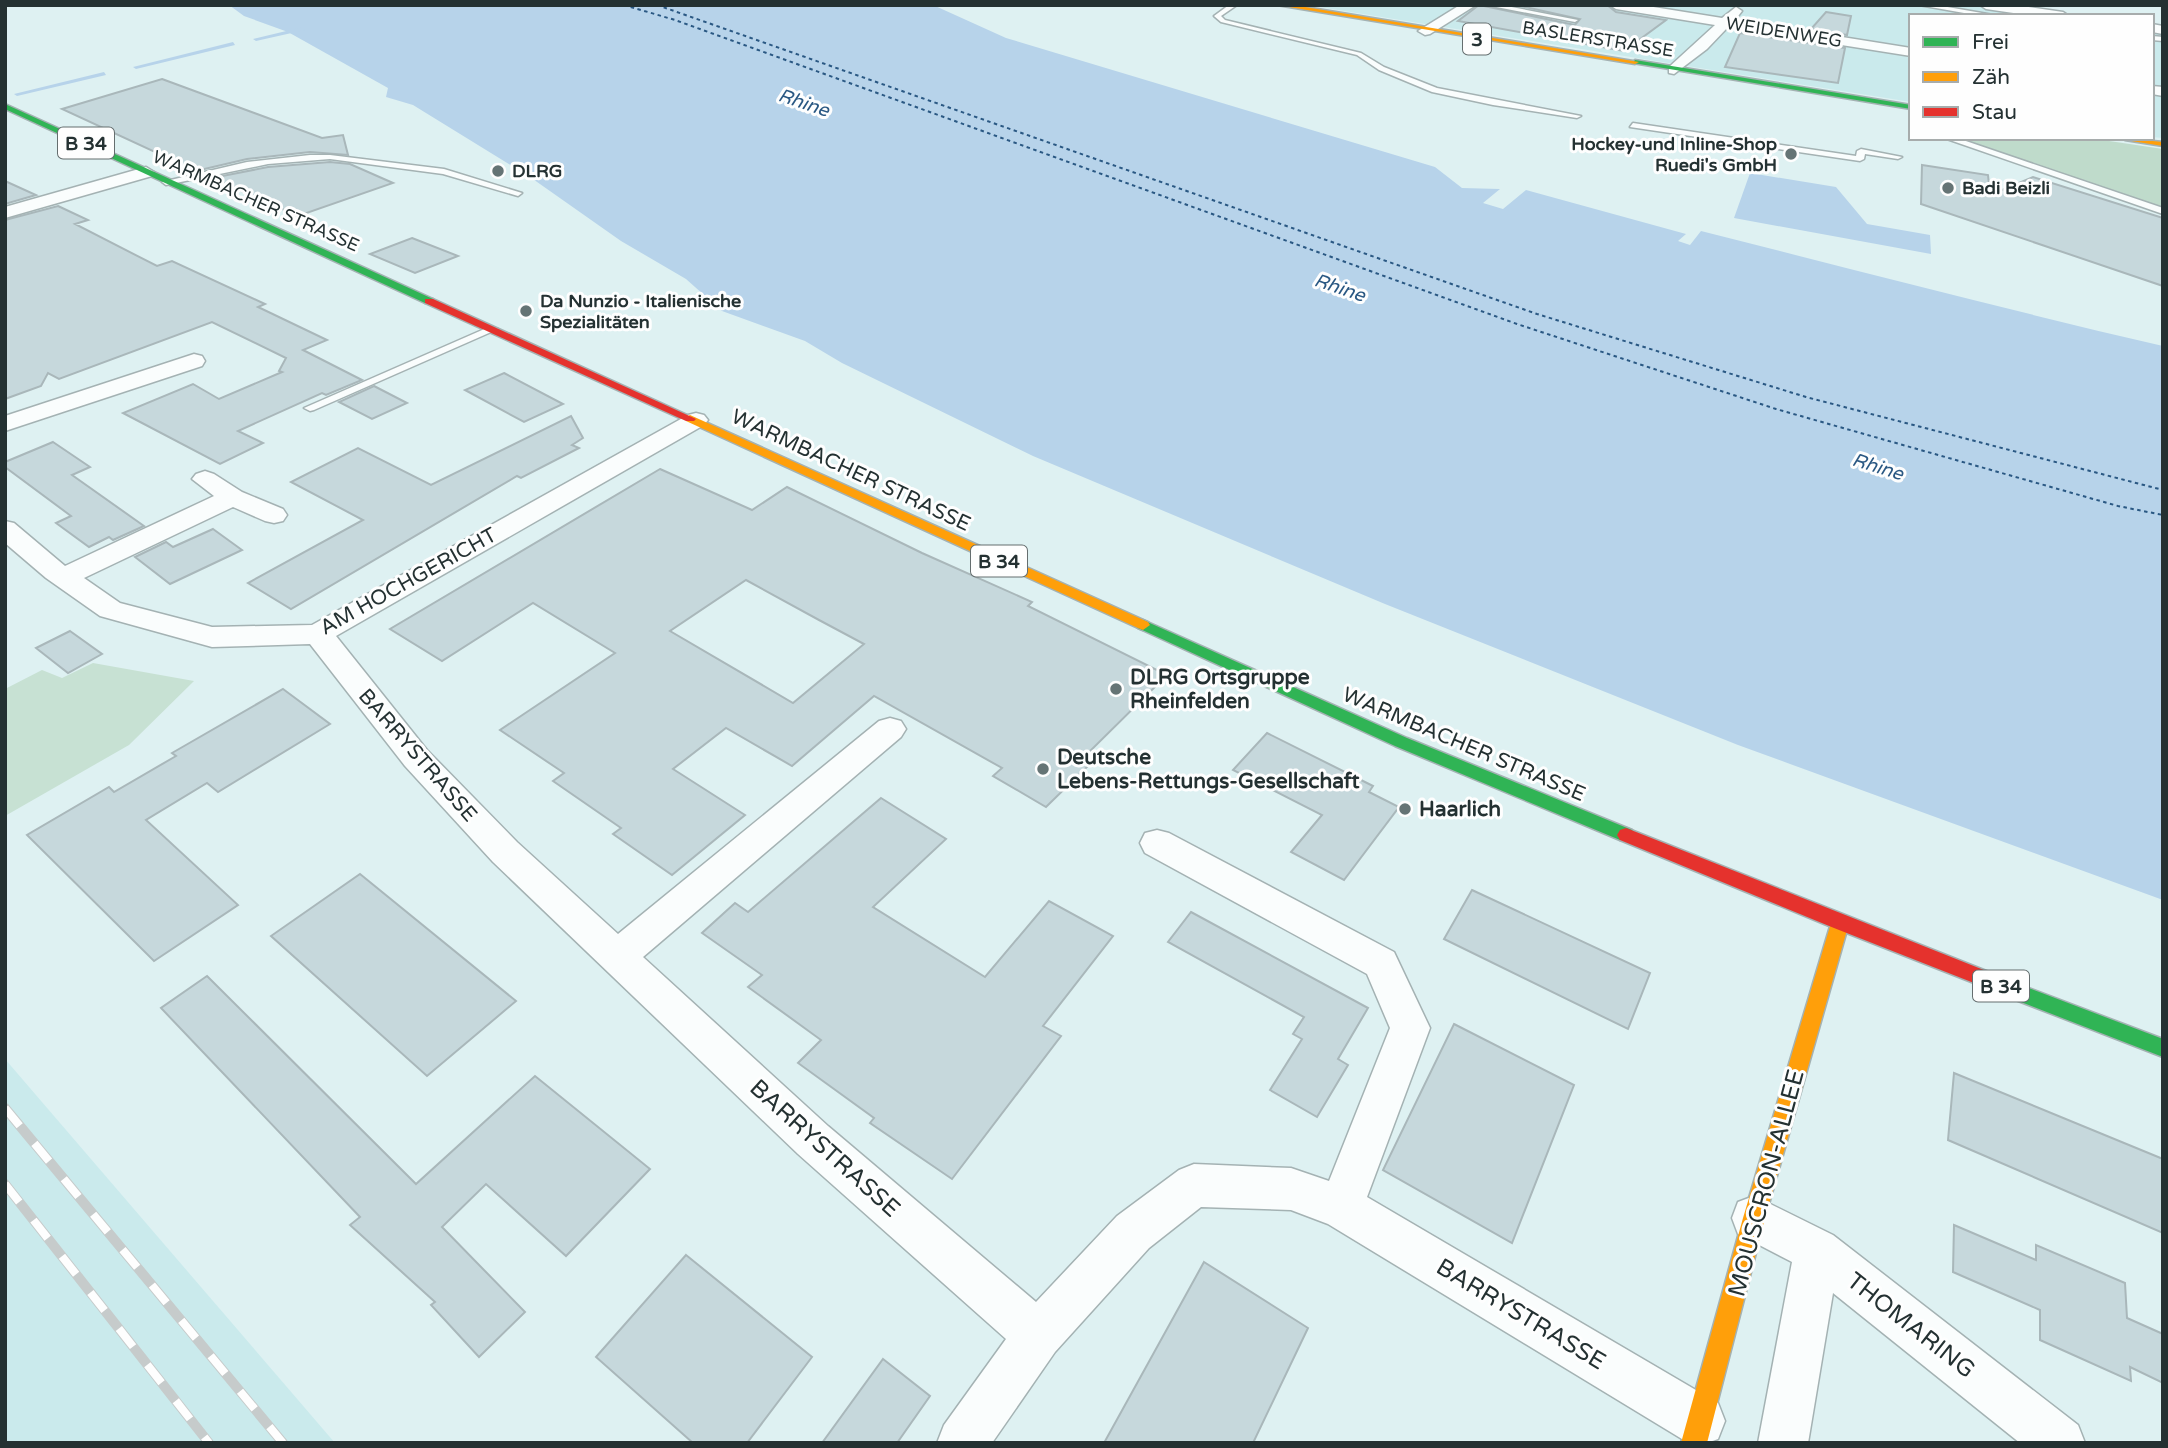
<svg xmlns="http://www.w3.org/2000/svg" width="2168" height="1448" viewBox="0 0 2168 1448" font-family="'Varela Round',sans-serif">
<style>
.built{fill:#caeaec}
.green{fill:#c7e1d3}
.forest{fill:#bfdbcb}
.water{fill:#b7d3ea}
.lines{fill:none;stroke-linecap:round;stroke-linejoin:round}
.stream{fill:#b7d3ea;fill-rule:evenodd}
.ferry{stroke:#2a5883;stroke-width:2;stroke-dasharray:3.5 3.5;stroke-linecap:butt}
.building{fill:#c6d8dc;stroke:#a9b7ba;stroke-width:2;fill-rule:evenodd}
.lane-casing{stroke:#a4b2b3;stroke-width:3}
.street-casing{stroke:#a4b2b3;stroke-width:3}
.fast-casing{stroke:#a4b2b3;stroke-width:3}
.slow-casing{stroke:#a4b2b3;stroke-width:3}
.jam-casing{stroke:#a4b2b3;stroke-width:3}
.lane{fill:#fafdfd;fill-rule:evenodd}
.street{fill:#fafdfd;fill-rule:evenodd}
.fast{fill:#30b455;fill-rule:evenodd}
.slow{fill:#ff9f0a;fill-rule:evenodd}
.jam{fill:#e5322d;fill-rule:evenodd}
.rail-casing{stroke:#c6cbcb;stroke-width:10}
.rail{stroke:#fefefe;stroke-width:8;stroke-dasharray:23;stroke-linecap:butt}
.poi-dot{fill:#657475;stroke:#fefefe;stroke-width:2.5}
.labels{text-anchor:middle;stroke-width:6;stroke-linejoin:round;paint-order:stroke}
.far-street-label{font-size:18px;fill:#243132;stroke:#fefefe}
.far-poi-label{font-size:18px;font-weight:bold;fill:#243132;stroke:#fefefe;text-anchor:start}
.shield{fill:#fefefe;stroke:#656e6f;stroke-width:2}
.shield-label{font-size:19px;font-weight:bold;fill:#243132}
.far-water-label{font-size:19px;font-style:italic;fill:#2a5883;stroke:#fefefe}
.street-label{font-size:21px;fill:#243132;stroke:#fefefe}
.poi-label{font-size:21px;font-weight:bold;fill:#243132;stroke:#fefefe;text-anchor:start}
.near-street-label{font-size:24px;fill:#243132;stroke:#fefefe}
</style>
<rect width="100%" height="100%" fill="#def1f2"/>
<g class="built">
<polygon points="1307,5 1968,5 2040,16 1911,16 1911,102"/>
<polygon points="2152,32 2163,34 2163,138 2152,137"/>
<polygon points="5,1059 335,1443 5,1443"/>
</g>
<polygon class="green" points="93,663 194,681 129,745 5,816 5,689 42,670 62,678"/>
<polygon class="forest" points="1959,138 2089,138 2163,149 2163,207"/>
<g class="water">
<path d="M 229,5 L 933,5 L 1006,38 L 1435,167 L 1462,188 L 1500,189 L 1483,203 L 1503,209 L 1526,190 L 1686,234 L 1678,241 L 1690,245 L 1701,231 C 1855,270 2008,310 2163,346 L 2163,900 L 1738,745 L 1385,604 L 1033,456 L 842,363 L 805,341 L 722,311 L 686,279 L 621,241 L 530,177 L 413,105 L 386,97 L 388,88 L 288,32 L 244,16 Z"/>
<polygon points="1750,173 1836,187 1867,224 1930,235 1931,254 1734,218"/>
</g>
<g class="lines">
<g class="stream">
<polygon points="303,27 305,30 256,41 253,39"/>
<polygon points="233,42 235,45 136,69 133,67"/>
<polygon points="104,72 106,75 17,96 14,94"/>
</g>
<g class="ferry">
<polyline points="624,5 675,20 1517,324 1776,409 2118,506 2163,515"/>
<polyline points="657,5 1537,314 1806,397 2163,490"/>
</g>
</g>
<g class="building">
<polygon points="1479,5 1575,25 1580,19 1516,5 1607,5 1616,12 1666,20 1624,51 1458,21"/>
<polygon points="1826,12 1851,16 1847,35 1811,29"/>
<polygon points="1740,33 1845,48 1838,83 1725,67"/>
<polygon points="162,79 322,138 343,135 348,155 310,152 247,159 196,171 62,109"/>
<polygon points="330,162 350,164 393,183 298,216 212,178 268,167"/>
<polygon points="1922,165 1988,175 1990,195 2033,177 2163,218 2163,286 1921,204"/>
<polygon points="5,181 36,195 5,204"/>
<polygon points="58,206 88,220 75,224 157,266 172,261 265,304 258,307 327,340 303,350 362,380 326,395 322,393 238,431 263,443 220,464 123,413 193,384 219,399 282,372 279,371 286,358 212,322 59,379 48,373 41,386 5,399 5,220"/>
<polygon points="412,238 458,256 415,273 370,254"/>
<polygon points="504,373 563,404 524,422 465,390"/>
<polygon points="374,386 407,403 372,419 339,402"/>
<polygon points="571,416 583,438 572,445 579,448 521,478 517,476 291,609 248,583 363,520 291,482 358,448 431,485"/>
<polygon points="53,442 90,467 72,475 144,526 113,540 109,537 89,547 56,523 71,516 5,467 5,462"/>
<path d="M 660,469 L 752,510 L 787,487 L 922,553 L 1032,602 L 1028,606 L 1167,675 L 1084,757 L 1092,762 L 1046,807 L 993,776 L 1002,768 L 874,696 L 792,766 L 726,728 L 673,769 L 745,815 L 672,875 L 613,834 L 621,828 L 553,781 L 564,773 L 500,730 L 615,653 L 533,603 L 442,661 L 390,629 ZM 746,580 L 819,620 L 864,644 L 793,703 L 670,631 Z"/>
<polygon points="213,529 242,550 170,584 135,557 166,542 173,547"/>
<polygon points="70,631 102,654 68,673 36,648"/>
<polygon points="283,689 330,724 218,792 207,783 146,820 238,905 154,961 27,835 109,787 114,792 176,756 172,753"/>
<polygon points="1267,733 1373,786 1369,792 1399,807 1344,880 1291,852 1322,815 1233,770"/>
<polygon points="881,798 946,839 873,907 985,977 1049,901 1113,936 1043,1026 1061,1036 952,1179 870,1123 874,1118 798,1063 821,1040 748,987 762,975 702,933 735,903 748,912"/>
<polygon points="360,874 516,1001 427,1076 271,936"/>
<polygon points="1472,890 1650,973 1628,1029 1444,939"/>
<polygon points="1191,912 1368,1008 1338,1059 1348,1065 1317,1117 1270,1090 1302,1039 1293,1034 1304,1017 1168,942"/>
<polygon points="207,976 416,1184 535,1076 650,1169 566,1256 486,1184 442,1227 525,1312 479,1357 431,1305 435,1302 350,1225 360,1217 161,1008"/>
<polygon points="1454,1024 1574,1085 1512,1243 1383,1170"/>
<polygon points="1954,1073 2163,1159 2163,1233 1948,1140"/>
<polygon points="1954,1225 2036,1260 2036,1245 2125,1283 2127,1318 2163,1334 2163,1383 2130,1367 2131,1381 2040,1340 2040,1310 1953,1272"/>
<polygon points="686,1255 812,1357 747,1443 693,1443 596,1357"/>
<polygon points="1204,1262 1308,1328 1253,1443 1104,1443"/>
<polygon points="883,1359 930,1396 897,1443 822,1443"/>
</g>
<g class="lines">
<defs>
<g id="lane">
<polygon points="1229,5 1237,5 1221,16 1225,20 1361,53 1384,67 1437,88 1581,116 1577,118 1493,105 1432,92 1379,70 1357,55 1221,22 1214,16"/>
<polygon points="1486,5 1501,5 1578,20 1575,22"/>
<polygon points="1919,5 1936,5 1999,16 1981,16"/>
<polygon points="2152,36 2163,37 2163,41 2152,40"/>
<polygon points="1633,123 1856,156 1857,151 1861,149 1902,157 1898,159 1865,154 1864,159 1860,161 1630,127"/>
<polygon points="1944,138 1957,138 2163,208 2163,214"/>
<polygon points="310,155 330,155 444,169 522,193 518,196 443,174 330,159 268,164 166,185 162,182 247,162"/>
<polygon points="489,327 498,329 314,410 310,411 304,408"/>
</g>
<g id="street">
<polygon points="1460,5 1476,5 1430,34 1425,35 1418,31"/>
<polygon points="1610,5 1641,5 1722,18 1736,7 1742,11 1735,20 1911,48 1911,56 1728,27 1707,49 1674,74 1669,73 1669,67 1715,25 1616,9"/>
<polygon points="1980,5 2014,5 2063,12 2069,16 2034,16 1986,9"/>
<polygon points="2152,24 2163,26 2163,34 2152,32"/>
<polygon points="2152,86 2163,87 2163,96 2152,94"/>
<polygon points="146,167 154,172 152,176 5,218 5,207"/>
<polygon points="194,354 202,356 205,361 202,366 5,431 5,416"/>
<path d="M 696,413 L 704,415 L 708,420 L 704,425 L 336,636 L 427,750 L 517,842 L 618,934 L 879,721 L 890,718 L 901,721 L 906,729 L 901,737 L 643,957 L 828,1126 L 1036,1302 L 1117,1216 L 1179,1170 L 1194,1164 L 1291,1168 L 1329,1181 L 1390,1028 L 1367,974 L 1145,853 L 1140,843 L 1145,833 L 1157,830 L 1169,833 L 1394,952 L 1430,1028 L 1367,1197 L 1718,1403 L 1725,1421 L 1718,1439 C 1705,1444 1695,1444 1682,1439 L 1328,1224 L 1291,1210 L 1201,1207 L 1149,1248 L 1055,1352 L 992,1443 L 937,1443 L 944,1425 L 1006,1339 L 798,1154 L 493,862 L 405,766 L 310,644 L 212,647 L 100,616 L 46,578 L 5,543 L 5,521 L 14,523 L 65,566 L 214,496 L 192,479 L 196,474 L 205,471 L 214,474 L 242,492 L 283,509 L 287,515 L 283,521 L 274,523 L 265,521 L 233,507 L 84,578 L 120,603 L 212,627 L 312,625 L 688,415 Z"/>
<polygon points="1754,1196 1833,1235 2078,1425 2085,1443 2020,1443 1833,1293 1808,1443 1758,1443 1792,1262 1738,1234 1732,1218 1738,1202"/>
</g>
<g id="fast">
<polygon points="1635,60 1911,105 1911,109 1633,63"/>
<polygon points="5,104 433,299 434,301 425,303 5,109"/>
<polygon points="1143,620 1407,738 1632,830 1635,835 1632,840 1620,840 1395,746 1138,628 1136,625"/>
<polygon points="2002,978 2163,1039 2163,1057 1995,992 1992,986 1995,980"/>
</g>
<g id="slow">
<polygon points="1277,5 1293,5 1639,62 1635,64"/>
<polygon points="2121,138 2163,142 2163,146 2125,140"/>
<polygon points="690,415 1148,622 1150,625 1143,630 1138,628 686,421 686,417"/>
<polygon points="1840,915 1846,918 1849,923 1765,1218 1707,1443 1681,1443 1743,1218 1831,923 1834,918"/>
</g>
<g id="jam">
<polygon points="425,299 433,299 696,419 694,421 686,421 425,303"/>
<polygon points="1626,828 2009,980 2012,986 2009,992 2002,994 1834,928 1620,840 1617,835 1620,830"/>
</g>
</defs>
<use href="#lane" class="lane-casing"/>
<use href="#street" class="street-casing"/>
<use href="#fast" class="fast-casing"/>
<use href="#slow" class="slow-casing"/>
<use href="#jam" class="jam-casing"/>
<use href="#lane" class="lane"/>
<use href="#street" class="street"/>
<use href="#fast" class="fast"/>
<use href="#slow" class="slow"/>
<use href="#jam" class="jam"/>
<defs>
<g id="rail">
<polyline points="5,1108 283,1443"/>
<polyline points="5,1184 209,1443"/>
</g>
</defs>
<use href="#rail" class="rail-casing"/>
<use href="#rail" class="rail"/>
</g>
<g class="poi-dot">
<circle cx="1791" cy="154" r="7"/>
<circle cx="498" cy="171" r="7"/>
<circle cx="1948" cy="188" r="7"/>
<circle cx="526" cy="311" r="7"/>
<circle cx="1116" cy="689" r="7"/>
<circle cx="1043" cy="769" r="7"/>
<circle cx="1405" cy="809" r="7"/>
</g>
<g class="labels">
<g class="far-street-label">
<text transform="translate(1784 32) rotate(9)" y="6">WEIDENWEG</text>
<text transform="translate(1598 39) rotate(9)" y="6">BASLERSTRASSE</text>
<text transform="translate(256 201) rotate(24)" y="6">WARMBACHER STRASSE</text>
</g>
<g class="far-poi-label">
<text x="1777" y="150" text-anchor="end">Hockey-und Inline-Shop<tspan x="1777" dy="21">Ruedi's GmbH</tspan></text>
<text x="512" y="177">DLRG</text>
<text x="1962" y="194">Badi Beizli</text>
<text x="540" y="307">Da Nunzio - Italienische<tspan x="540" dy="21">Spezialitäten</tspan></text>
</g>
<g class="shield">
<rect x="1463" y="23.5" width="28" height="31" rx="5"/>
<rect x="58" y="127.5" width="56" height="31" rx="5"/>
<rect x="971" y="545.5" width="56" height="31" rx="5"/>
<rect x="1973" y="970.5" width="56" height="31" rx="5"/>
</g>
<g class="shield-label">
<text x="1477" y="46">3</text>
<text x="86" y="150">B 34</text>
<text x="999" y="568">B 34</text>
<text x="2001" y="993">B 34</text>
</g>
<g class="far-water-label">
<text transform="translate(804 102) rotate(19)" y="7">Rhine</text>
<text transform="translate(1340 287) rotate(19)" y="7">Rhine</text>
<text transform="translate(1878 466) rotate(17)" y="7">Rhine</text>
</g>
<g class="street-label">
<text transform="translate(851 470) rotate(25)" y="7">WARMBACHER STRASSE</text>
<text transform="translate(408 581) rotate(-29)" y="7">AM HOCHGERICHT</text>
<text transform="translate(1464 744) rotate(23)" y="7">WARMBACHER STRASSE</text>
<text transform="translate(418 755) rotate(49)" y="7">BARRYSTRASSE</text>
</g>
<g class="poi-label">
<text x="1130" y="684">DLRG Ortsgruppe<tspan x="1130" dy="24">Rheinfelden</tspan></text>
<text x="1057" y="764">Deutsche<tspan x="1057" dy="24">Lebens-Rettungs-Gesellschaft</tspan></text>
<text x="1419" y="816">Haarlich</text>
</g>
<g class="near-street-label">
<text transform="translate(825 1148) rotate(42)" y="8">BARRYSTRASSE</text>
<text transform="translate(1766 1183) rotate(-75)" y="8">MOUSCRON-ALLEE</text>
<text transform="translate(1521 1314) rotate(31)" y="8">BARRYSTRASSE</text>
<text transform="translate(1911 1325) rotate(38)" y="8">THOMARING</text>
</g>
</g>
<rect width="2168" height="1448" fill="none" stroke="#243132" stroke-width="14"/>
<rect x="1909" y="14" width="245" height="126" fill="#fefefe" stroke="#a7acac" stroke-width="2"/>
<rect x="1923" y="37" width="35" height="10" fill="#30b455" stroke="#a7acac" stroke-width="2"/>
<text x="1972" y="49" font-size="21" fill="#243132">Frei</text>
<rect x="1923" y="72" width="35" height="10" fill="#ff9f0a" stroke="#a7acac" stroke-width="2"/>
<text x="1972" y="84" font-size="21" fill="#243132">Zäh</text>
<rect x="1923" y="107" width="35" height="10" fill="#e5322d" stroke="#a7acac" stroke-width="2"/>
<text x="1972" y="119" font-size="21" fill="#243132">Stau</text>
</svg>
